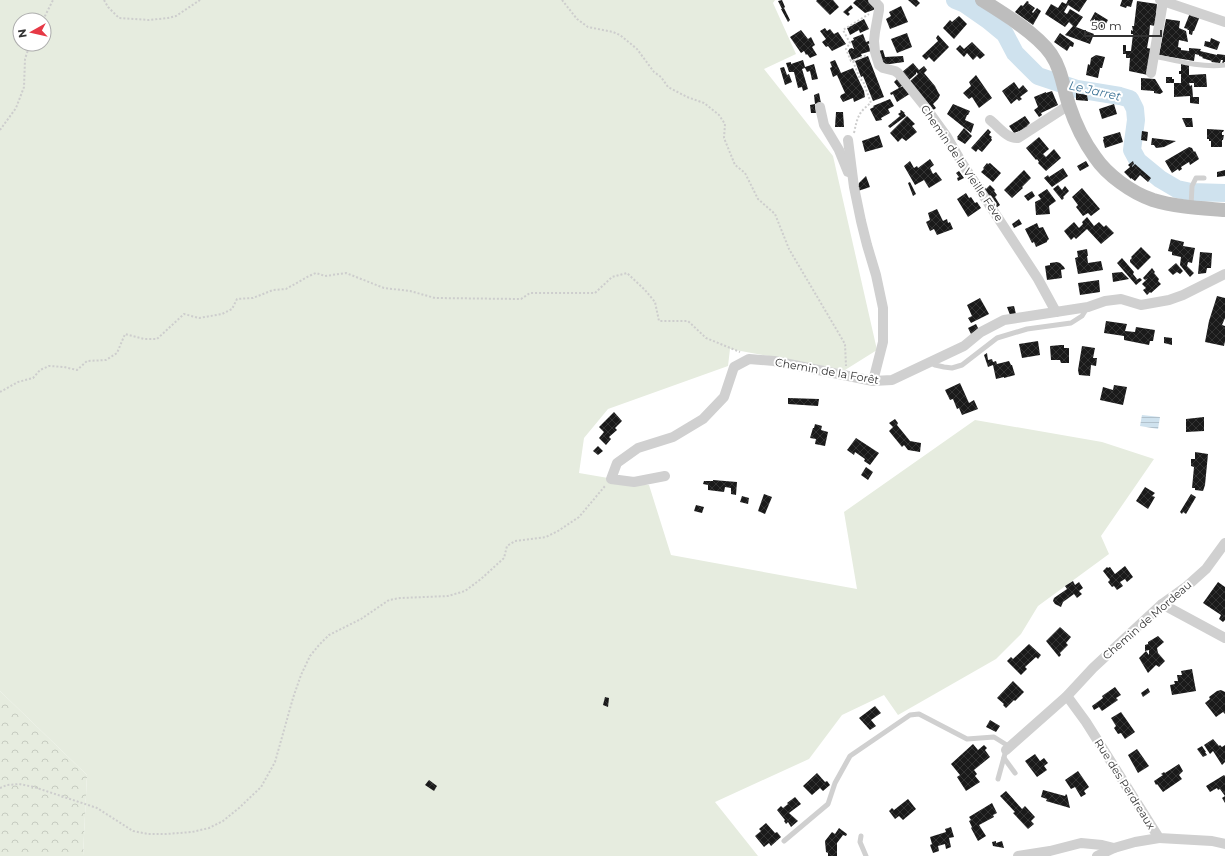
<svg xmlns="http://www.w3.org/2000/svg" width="1225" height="856" viewBox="0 0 1225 856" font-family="Montserrat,sans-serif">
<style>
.grass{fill:#e6ecdf;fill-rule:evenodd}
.forest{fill:url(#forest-crowns)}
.water{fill:url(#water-rules)}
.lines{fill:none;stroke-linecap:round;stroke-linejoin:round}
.river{stroke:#cfe2ee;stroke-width:18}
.building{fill:url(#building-cross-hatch)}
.path{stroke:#cdcdcd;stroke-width:2;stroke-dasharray:2 2;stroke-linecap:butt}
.service{stroke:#d0d0d0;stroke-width:5}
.minor{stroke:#d0d0d0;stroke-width:10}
.secondary{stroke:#bdbdbd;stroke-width:14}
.labels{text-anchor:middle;stroke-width:4;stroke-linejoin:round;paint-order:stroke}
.street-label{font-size:11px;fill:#333;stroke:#fff}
.water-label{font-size:12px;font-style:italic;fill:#3f7597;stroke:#fff}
</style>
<defs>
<pattern id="forest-crowns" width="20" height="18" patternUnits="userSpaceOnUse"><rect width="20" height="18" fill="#e6ecdf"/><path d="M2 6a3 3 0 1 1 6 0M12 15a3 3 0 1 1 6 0" fill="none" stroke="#c6cbc0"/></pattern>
<pattern id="water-rules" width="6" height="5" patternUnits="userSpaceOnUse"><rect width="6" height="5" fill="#cfe2ee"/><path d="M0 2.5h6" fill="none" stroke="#b2c2cd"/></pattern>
<pattern id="building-cross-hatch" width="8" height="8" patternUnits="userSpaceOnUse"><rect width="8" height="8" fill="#1a1a1a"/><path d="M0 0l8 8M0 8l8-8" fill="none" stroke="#333"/></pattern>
</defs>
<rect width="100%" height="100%" fill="#fff"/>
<path class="grass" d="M 0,0 L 775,0 L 773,3 L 796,54 L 764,69 L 833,156 L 877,350 L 845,370 L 730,349 L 728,366 L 608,409 L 584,438 L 579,473 L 649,485 L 671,555 L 857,589 L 844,512 L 975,420 L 1102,442 L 1154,459 L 1101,536 L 1109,554 L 1038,606 L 1021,634 L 996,659 L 898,715 L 884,695 L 842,715 L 809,759 L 715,802 L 758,856 L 83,856 L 87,775 L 0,691 ZM 20,20 L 44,20 L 44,44 L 20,44 Z"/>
<polygon class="forest" points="0,691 87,775 83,856 0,856"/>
<polygon class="water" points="1142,415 1160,417 1158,429 1140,426"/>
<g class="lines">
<polyline class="river" points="955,0 965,4 988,20 1005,34 1015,53 1038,76 1077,89 1120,96 1130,99 1135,109 1136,120 1132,150 1138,161 1160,179 1177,189 1191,192 1225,193"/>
</g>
<g class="building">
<polygon points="782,0 785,7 784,8 790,20 788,22 781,9 782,9 778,1"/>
<polygon points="817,0 833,0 839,7 830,15 816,1"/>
<polygon points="856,0 869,0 876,9 865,13 853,3"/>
<polygon points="908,0 917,0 920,3 916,7"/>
<polygon points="1068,0 1087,0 1079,12 1068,5 1064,12 1067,14 1070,9 1083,17 1076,27 1094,34 1090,44 1065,35 1073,26 1069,22 1065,27 1045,14 1051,4 1058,8 1062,2 1066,4"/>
<polygon points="1122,0 1133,0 1131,7 1127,6 1126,8 1120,6"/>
<polygon points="1027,1 1029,2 1028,3 1035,8 1032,12 1033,13 1037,8 1041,11 1033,25 1015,12 1021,5 1023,6"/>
<polygon points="1137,1 1157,4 1155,26 1150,25 1149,37 1147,48 1152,49 1148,75 1129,71 1130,58 1126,58 1126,54 1123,54 1123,45 1126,45 1126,51 1131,51 1133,34 1131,34 1131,30 1133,31 1132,26 1134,26"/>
<polygon points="851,5 853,8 848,12 850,14 848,16 843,12"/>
<polygon points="901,6 908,22 890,29 886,19 891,16 889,12"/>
<polygon points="1095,12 1108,20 1103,29 1090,21"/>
<polygon points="1190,13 1200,16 1194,31 1193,31 1192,35 1189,34 1189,30 1187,30 1188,29 1184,28"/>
<polygon points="959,16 967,24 954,39 943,28 950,20 952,22"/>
<polygon points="864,19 869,29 860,33 859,30 850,35 847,28"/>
<polygon points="1166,19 1180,21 1179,28 1186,31 1188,42 1179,40 1178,47 1181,48 1181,50 1189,51 1189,48 1201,49 1200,51 1217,55 1217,54 1225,55 1225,62 1224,62 1224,64 1222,63 1223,60 1221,60 1220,63 1211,62 1212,61 1202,58 1203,57 1199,56 1199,55 1195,54 1194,61 1159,55"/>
<polygon points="825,28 827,31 830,29 834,34 838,32 846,44 832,51 828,46 826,47 822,42 826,39 820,31"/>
<polygon points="801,30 808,39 811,37 815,45 812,47 817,55 812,57 810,58 807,54 806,55 804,51 801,53 790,37"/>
<polygon points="907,33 912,47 897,53 891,39"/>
<polygon points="1060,33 1074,43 1073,47 1070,46 1067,51 1054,42"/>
<polygon points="863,34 866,42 872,40 872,43 868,44 871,51 861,54 862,56 852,60 848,51 849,50 849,49 852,48 853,49 854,49 851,41 854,40 853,38"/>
<polygon points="938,35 949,47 934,62 929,57 926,60 922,56 938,41 936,38"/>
<polygon points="1211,38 1220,42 1217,50 1204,46 1205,41 1210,42"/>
<polygon points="972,42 985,55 980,59 977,56 973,60 967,53 964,57 956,49 960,45 964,49"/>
<polygon points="883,50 885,57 903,56 904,62 883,65 878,51"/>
<polygon points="1096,55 1105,57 1102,68 1100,68 1098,78 1086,75 1088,64 1090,65 1091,58"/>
<polygon points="868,56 884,97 873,101 863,76 861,77 855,61"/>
<polygon points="803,60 805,67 814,64 818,79 812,80 810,71 807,72 805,68 802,69 808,89 803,91 802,87 798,88 794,72 789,72 786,63 791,62 791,64"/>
<polygon points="835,60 841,73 853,68 864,91 865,97 854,102 853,98 843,102 840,97 841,95 845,93 837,75 833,77 830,68 832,67 830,62"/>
<polygon points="913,63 919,70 924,66 927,70 924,73 935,86 938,92 940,95 938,99 933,104 936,108 932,111 909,82 918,74 916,72 916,74 908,81 901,73"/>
<polygon points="1181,63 1189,65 1189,75 1206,74 1207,87 1194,87 1194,83 1189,83 1190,86 1192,85 1193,97 1199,97 1199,104 1190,103 1190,96 1174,97 1174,83 1181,83 1181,74 1179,74 1179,71 1181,71"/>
<polygon points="784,67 787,75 789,74 792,82 785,85 780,68"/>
<polygon points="976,75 992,98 979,108 972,97 969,99 963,93 971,86 969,82"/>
<polygon points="1166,77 1172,77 1172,79 1174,79 1174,83 1166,83"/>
<polygon points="898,78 904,84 899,88 905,85 911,93 897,102 893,94 891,95 890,93 899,88 894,82"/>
<polygon points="1141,78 1155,79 1163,92 1160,94 1154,93 1154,91 1141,90"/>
<polygon points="1014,82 1019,89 1023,85 1028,91 1020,97 1022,99 1019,101 1017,99 1011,104 1002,91"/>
<polygon points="1052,91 1058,105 1041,113 1042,115 1039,117 1034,110 1038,107 1034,97 1046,92 1046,93"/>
<polygon points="819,93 821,103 815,104 816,113 811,113 810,105 815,104 814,95"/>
<polygon points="1076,93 1087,95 1088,101 1076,100"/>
<polygon points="890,99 894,106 888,109 890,113 881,118 882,120 876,121 870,109 874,107 873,106"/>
<polygon points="953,104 970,111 968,115 967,115 965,120 974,124 971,133 947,114"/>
<polygon points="1114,104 1117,114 1102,119 1099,109"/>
<polygon points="901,110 905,113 904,113 906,116 890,128 888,126 900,116 898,114 901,112 900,111"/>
<polygon points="836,112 843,112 844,127 835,127"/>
<polygon points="907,116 915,124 912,126 917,132 906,141 902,138 898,142 890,133"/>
<polygon points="1025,116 1030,123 1027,126 1028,128 1014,133 1009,126"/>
<polygon points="1182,118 1192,118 1193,127 1186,127"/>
<polygon points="964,128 972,136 965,144 957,139 958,138 957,137"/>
<polygon points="988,129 991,132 989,135 992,137 991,138 992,140 982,152 978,149 976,152 971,148"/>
<polygon points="1207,129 1224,130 1223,132 1222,132 1222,135 1224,135 1223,140 1222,140 1222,147 1211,147 1211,141 1209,141 1209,139 1207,139"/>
<polygon points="1142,131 1148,132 1147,141 1141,140"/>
<polygon points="1120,132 1123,142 1105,148 1103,140 1104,139 1103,137"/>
<polygon points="879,135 883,147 865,152 862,141"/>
<polygon points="1039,137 1049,149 1043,154 1046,157 1054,149 1061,158 1046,171 1038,163 1039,162 1037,159 1036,160 1026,148"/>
<polygon points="1152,138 1176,141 1164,147 1156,148 1154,145 1151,145"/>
<polygon points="1189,147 1192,148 1194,152 1195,151 1199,159 1190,165 1189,162 1181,167 1182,169 1179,171 1178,169 1172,173 1165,161"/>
<polygon points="930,159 934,165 930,168 933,174 936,172 942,180 929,188 924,180 915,185 904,166 910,161 914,168 917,166 918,168"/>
<polygon points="1086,161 1089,166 1080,171 1077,166"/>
<polygon points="1133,161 1134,164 1132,166 1132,167 1135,164 1151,178 1148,182 1140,175 1135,181 1131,178 1131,179 1124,172 1130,167 1128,165"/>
<polygon points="987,163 988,164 990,163 1001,173 993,182 981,172 984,169 983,168"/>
<polygon points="1063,168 1068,176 1052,187 1044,178 1048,175 1049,177"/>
<polygon points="1024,170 1031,178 1022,187 1023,188 1012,198 1004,190"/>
<polygon points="1225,170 1225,176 1217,177 1217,172"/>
<polygon points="959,171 964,178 958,181 957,178 959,177 956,173"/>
<polygon points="866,176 870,187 858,191 857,188 859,183"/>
<polygon points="910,182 916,194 913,196 908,183"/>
<polygon points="983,184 986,189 990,185 995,190 994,191 997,195 995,197 1000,205 996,208 981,185"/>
<polygon points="1058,185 1062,190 1065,186 1069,191 1063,197 1064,198 1062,200 1053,189"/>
<polygon points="1082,188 1100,209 1091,216 1088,213 1083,216 1076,207 1078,205 1072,197"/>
<polygon points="1047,189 1056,201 1049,206 1050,214 1036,215 1035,202 1041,199 1038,195"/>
<polygon points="1032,191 1035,196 1028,201 1024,196"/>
<polygon points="966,193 969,198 971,197 975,203 977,202 981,208 968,217 957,199"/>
<polygon points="937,209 943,221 947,219 948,223 950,222 953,229 937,235 934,229 930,231 926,222 930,220 928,213"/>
<polygon points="1087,217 1094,226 1099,222 1104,227 1106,225 1114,233 1101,244 1087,229 1076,239 1074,237 1071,240 1064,231 1074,222 1079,228 1083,224 1082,222"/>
<polygon points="1019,219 1022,224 1014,228 1012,224"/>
<polygon points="1037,223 1039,228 1043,227 1049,239 1047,241 1047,242 1036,247 1034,242 1032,243 1025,229"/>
<polygon points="1171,239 1184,242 1183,246 1195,248 1192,263 1188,262 1187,266 1194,273 1190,277 1180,265 1181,257 1172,255 1172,252 1168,251"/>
<polygon points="1141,247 1151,257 1138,270 1130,262 1130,260 1132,258 1131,257"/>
<polygon points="1087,249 1088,256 1087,256 1088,263 1101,261 1103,270 1078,274 1075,258 1078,257 1077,251"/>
<polygon points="1200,252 1212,253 1211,268 1207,268 1206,273 1198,274"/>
<polygon points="1122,258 1134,272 1133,274 1137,279 1136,280 1140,278 1142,280 1136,285 1117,263"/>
<polygon points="1057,262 1060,263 1064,267 1065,269 1061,270 1062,278 1047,280 1045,266 1050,265 1050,263"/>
<polygon points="1176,263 1183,271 1180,274 1177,272 1173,275 1168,270"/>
<polygon points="1152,268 1155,272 1154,273 1159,279 1158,281 1161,284 1151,293 1150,292 1147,295 1143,290 1146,288 1142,284 1148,278 1145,280 1143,278"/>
<polygon points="1122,272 1129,279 1113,282 1112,273"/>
<polygon points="1099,280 1100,292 1080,295 1078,283"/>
<polygon points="1217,296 1225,298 1225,318 1222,325 1225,326 1225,341 1224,346 1205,342 1209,321"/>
<polygon points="980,298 989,314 971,323 968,318 972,316 967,305"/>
<polygon points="1014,306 1016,314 1010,315 1007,307"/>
<polygon points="1106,321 1127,324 1125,331 1135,332 1136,327 1155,330 1153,341 1150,341 1149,345 1124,340 1124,336 1104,333"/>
<polygon points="976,324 979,330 971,334 968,328"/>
<polygon points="1164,337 1172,338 1172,345 1164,343"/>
<polygon points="1038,341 1040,355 1022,358 1019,344"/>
<polygon points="1061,345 1064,345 1064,348 1069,348 1069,363 1061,363 1060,360 1051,360 1050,346"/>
<polygon points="1082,346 1095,348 1093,358 1097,358 1096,366 1091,365 1090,376 1079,375 1078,370"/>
<polygon points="987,353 988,360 992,359 993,362 996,361 997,364 1009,361 1011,365 1012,365 1015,375 1004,378 1004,377 996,379 993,365 988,367 984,355"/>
<polygon points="960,383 969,403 974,400 978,409 962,415 959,408 957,409 953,399 950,400 945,390"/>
<polygon points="1114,385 1127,387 1123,405 1100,400 1103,387 1113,390"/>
<polygon points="788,398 819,399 818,406 788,404"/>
<polygon points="614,412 622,421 615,428 617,430 609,437 611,439 606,445 599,438 604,432 599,427"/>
<polygon points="1204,417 1204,431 1186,432 1186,419"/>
<polygon points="895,419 898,423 897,425 910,441 921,443 920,452 908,450 904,445 902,447 889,431 893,427 889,423"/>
<polygon points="815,424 822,426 821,430 828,432 825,446 815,444 816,439 810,438 813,428 814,428"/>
<polygon points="856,438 879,453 870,465 864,461 865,459 855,452 854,455 847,450"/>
<polygon points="598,446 603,451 598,455 593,451"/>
<polygon points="1195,452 1208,454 1205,485 1203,491 1195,490 1195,488 1192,488 1194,467 1191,466 1191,459 1195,459"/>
<polygon points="866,467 873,472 868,480 861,475"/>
<polygon points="713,480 737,482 736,495 731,494 731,488 725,487 724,492 708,490 708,485 703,484 704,481 713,481"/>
<polygon points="1145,487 1155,493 1152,496 1155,497 1148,509 1136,501"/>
<polygon points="764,494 772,497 765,514 758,511"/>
<polygon points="1191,494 1196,497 1186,514 1183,512 1182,514 1180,512"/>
<polygon points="742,496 749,498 748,504 740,502"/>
<polygon points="696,505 704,507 702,513 694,511"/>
<polygon points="1125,566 1133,577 1127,582 1125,579 1120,582 1123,586 1117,590 1114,586 1112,587 1108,582 1110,580 1103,571 1107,567 1108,568 1110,567 1115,574"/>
<polygon points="1073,581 1075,585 1079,582 1083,588 1079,591 1082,594 1077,598 1074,594 1063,602 1061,607 1055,604 1053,601 1054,598 1067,589 1065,586"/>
<polygon points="1218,582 1225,587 1225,620 1223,622 1219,619 1221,615 1203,603"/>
<polygon points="1060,627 1071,637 1066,643 1068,645 1060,653 1061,655 1059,657 1046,641"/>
<polygon points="1158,636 1164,642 1157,648 1158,653 1165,661 1159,667 1156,665 1148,673 1139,658 1146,651 1149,655 1149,650 1145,651 1145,645 1148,644 1148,642"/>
<polygon points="1029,644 1041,655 1038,659 1036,657 1025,667 1027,669 1021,675 1007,661 1011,657 1013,659"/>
<polygon points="1192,669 1196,691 1172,695 1170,685 1175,684 1174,681 1178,681 1177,675 1182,675 1181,671"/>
<polygon points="1013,681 1024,692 1015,701 1014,700 1006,708 1003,705 1004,704 997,698"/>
<polygon points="1115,687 1121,695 1116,698 1118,700 1102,711 1099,707 1094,710 1092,706 1103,698 1102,696"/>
<polygon points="1148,688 1150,692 1143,697 1141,693"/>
<polygon points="1221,690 1225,692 1225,714 1223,712 1216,717 1205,703 1210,699 1209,697 1217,691"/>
<polygon points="605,697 609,698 608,707 603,705"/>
<polygon points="875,706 881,713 871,720 876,726 870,730 859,718"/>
<polygon points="1121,712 1135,732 1125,739 1121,733 1118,734 1114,728 1116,726 1111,718"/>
<polygon points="990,720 1000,726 996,732 986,727"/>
<polygon points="1213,739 1219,746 1220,745 1222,747 1225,745 1225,762 1222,765 1213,751 1210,754 1204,745"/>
<polygon points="973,744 978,750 984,745 987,748 985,750 990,757 974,770 977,774 975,776 980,782 966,791 957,777 960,775 951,764"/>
<polygon points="1202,746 1206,752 1205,752 1207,755 1203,757 1197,749"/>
<polygon points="1137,749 1149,766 1138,773 1128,755"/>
<polygon points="1035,754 1040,761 1044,758 1048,763 1044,766 1047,770 1037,777 1025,761"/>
<polygon points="1179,764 1183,771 1179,775 1182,779 1163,792 1157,784 1156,785 1154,781 1163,775 1161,774 1164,772 1165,773"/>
<polygon points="1078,771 1089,787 1084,791 1086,794 1081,797 1075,787 1071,789 1065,780"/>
<polygon points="817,773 825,782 827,781 830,785 823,791 820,788 812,795 803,786"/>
<polygon points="1224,775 1225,776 1225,803 1222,798 1225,796 1220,789 1218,790 1217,788 1210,792 1206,786"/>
<polygon points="429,780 437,786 434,791 425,785"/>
<polygon points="1043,790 1065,796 1066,794 1067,795 1070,808 1046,801 1047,799 1041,797"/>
<polygon points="1006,791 1022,809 1025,806 1035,817 1031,821 1034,824 1028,829 1013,813 1015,812 1000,796"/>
<polygon points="795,797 801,804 789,813 798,821 791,827 788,822 786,824 784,821 785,820 777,810 781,806 783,808 788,804 787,803"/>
<polygon points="908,799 916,809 903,820 899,816 895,819 889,811 892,808 894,810"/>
<polygon points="992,803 997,813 993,815 994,817 979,825 986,836 978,841 971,828 972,827 969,821 971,820 969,817"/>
<polygon points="766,823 775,833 777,832 781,837 771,846 769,843 764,847 755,836 761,831 759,829"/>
<polygon points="951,827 954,837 949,838 951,847 946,849 945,844 938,846 939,851 933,853 930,845 932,844 930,837 946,832 945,829"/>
<polygon points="839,828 847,834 846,836 843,835 837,843 837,856 828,856 828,853 826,852 825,841 832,832 835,834"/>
<polygon points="996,841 996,843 1002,841 1004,848 993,846 992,842"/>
</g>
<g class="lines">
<g class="path">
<polyline points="104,0 108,7 119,18 149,20 168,18 176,16 200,0"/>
<polyline points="562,0 577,19 588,27 613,32 620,35 637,49 654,72 661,77 668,87 687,97 704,103 719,115 725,124 724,138 735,165 745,173 758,199 775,214 789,249 845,344 846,366"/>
<polyline points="43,20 53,0"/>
<polyline points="853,61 867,55"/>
<polyline points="0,130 16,108 24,87 25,59 30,44"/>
<path d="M 854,133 C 857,119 858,112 871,103 L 863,81 L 860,79 L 853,61 L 851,61 L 846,49 L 850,43 L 843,30 L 869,14"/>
<polyline points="0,392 18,382 33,378 40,370 49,366 64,367 77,370 87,361 106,360 117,353 125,334 144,339 157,339 184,314 199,318 222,314 232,309 237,299 253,298 273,290 286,289 309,276 316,273 325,276 346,273 384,288 410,291 435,298 521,299 530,293 595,293 612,277 627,273 645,290 655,302 659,321 688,321 706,338 740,352"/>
<polyline points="0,788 7,785 19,784 34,787 97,808 133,831 148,834 166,834 192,832 209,828 223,821 239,808 261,787 275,762 293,698 301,675 310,656 319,645 329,635 361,619 389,600 400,598 448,596 465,591 481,579 504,558 507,546 515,541 546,537 558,531 579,517 605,486"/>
</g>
<g class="service">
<path d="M 1154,56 C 1177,61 1202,68 1225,65"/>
<polyline points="1191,206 1192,186 1196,178 1204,178"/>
<polyline points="930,362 935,365 944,367 952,368 962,365 997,338 1027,329 1071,323 1082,316 1087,308"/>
<polyline points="1004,758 1015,773"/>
<polyline points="998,779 1006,750"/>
<polyline points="861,836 860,842 866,856"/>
<polyline points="784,841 828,804 835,783 850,756 910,715 919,714 967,739 994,737 1010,747"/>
</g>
<g class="minor">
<polyline points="873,0 879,6 879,10 875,32 874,41 875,52 879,65 883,68 895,71 898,73 926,108 947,137 962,163 1038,279 1056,312"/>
<polyline points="1160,0 1225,22"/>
<polyline points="1151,73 1163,2"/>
<polyline points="820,107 824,125 839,150 848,172"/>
<path d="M 990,120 C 998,126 1007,139 1018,138 L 1069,105"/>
<polyline points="848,140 854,187 861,221 867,245 876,275 883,308 883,342 873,381"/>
<polyline points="665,476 634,482 611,479 617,463 638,448 673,437 703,419 724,397 734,367 749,359 774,361 873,381 892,380 964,346 981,332 1004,320 1088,307 1105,301 1121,299 1141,305 1169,300 1183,295 1225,274"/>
<polyline points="1162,604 1225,638"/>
<polyline points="1067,696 1086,722 1159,838 1212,841 1225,844"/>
<polyline points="1006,750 1067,696 1093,668 1162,604 1187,586 1206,569 1225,543"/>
<polyline points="1018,856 1050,851 1081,843 1102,845 1114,848 1135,842 1159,838"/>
<polyline points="1097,856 1114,848"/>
</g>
<path class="secondary" d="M 982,0 C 1003,13 1037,34 1051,54 C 1062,70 1063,88 1069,105 C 1075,123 1084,142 1095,157 C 1107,175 1132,193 1153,200 C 1176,207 1201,208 1225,210"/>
</g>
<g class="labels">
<g class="street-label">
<text transform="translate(962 163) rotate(56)" y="4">Chemin de la Vieille Fève</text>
<text transform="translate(827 371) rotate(10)" y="4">Chemin de la Forêt</text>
<text transform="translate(1147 620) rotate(-41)" y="4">Chemin de Mordeau</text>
<text transform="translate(1125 784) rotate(58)" y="4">Rue des Perdreaux</text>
</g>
<g class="water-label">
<text transform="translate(1095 91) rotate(13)" y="4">Le Jarret</text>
</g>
</g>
<g transform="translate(32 32) rotate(262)"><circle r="19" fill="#ffffff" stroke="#adadad"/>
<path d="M0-3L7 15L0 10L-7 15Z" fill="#e63946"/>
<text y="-6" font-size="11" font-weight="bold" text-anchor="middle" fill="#333333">N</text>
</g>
<path d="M1085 30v6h76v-6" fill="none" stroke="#333333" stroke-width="2"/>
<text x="1091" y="30" font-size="12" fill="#333333" stroke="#ffffff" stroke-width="3" paint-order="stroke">50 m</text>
</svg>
